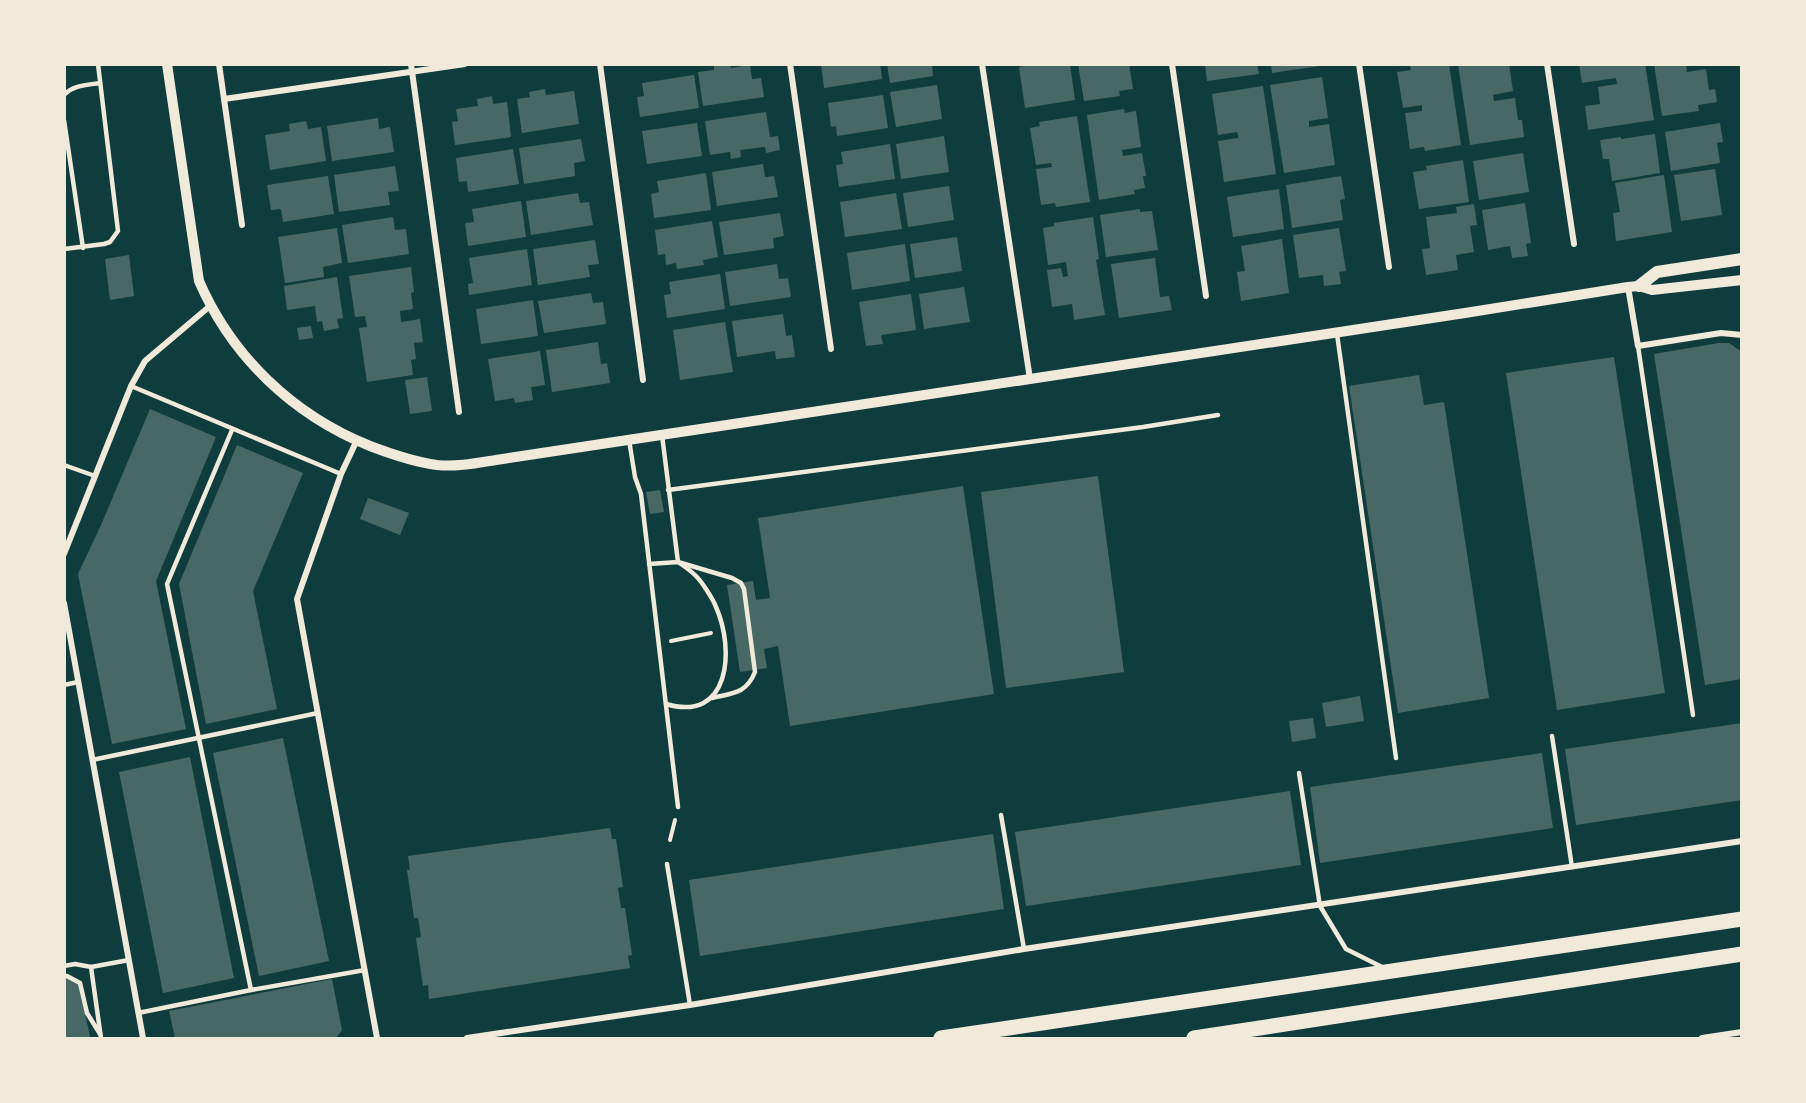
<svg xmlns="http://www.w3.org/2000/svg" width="1806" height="1103" viewBox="0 0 1806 1103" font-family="'DM Sans',sans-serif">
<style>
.building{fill:#486865}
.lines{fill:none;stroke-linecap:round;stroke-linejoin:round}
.path{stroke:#f1e9da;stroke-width:4}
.service{stroke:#f1e9da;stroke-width:4.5}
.minor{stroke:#f1e9da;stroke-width:6}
.tertiary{stroke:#f1e9da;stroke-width:10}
.secondary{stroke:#f1e9da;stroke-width:12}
.primary{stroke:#f1e9da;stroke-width:15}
</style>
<rect width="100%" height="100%" fill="#0f3d3e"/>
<g class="building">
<polygon points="714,64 730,64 731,68 750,65 752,79 761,78 764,97 703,106 698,72 714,70"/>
<polygon points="821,64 880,64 882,79 824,88"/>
<polygon points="887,64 932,64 933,76 890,83"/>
<polygon points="1036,64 1070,64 1075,100 1025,108 1019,67"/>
<polygon points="1078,64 1129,64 1133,89 1119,91 1120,96 1084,101"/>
<polygon points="1205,64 1257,64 1259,74 1207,81"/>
<polygon points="1271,64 1320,64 1320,66 1272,73"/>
<polygon points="1419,64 1449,64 1461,145 1425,151 1424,147 1410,149 1405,113 1422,111 1422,105 1403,108 1397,72 1411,70 1410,66"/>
<polygon points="1458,64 1509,64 1513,91 1493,95 1494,101 1515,98 1518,120 1522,120 1524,137 1470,145"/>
<polygon points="1579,64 1645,64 1654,120 1588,130 1585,106 1600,104 1598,87 1617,84 1616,78 1582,83"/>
<polygon points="1654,64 1686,64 1687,72 1706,69 1709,90 1715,89 1717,102 1698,105 1699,111 1662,116"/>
<polygon points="694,75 699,108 640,117 637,97 644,96 642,83"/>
<polygon points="1322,77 1328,118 1309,121 1309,127 1329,124 1335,165 1284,173 1270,85"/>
<polygon points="937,85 942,119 896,127 890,92"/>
<polygon points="1263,86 1276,174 1224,182 1218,141 1238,138 1238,135 1237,132 1218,135 1212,94"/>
<polygon points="545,89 546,95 574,91 579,124 522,133 517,99 530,97 529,92"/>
<polygon points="883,95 888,128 837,136 836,126 831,127 828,103"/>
<polygon points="492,96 493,104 507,102 511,137 455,145 452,122 458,121 456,109 478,106 477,99"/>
<polygon points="1124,109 1125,113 1136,111 1141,147 1122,150 1123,156 1142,153 1146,176 1143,176 1145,188 1134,190 1135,194 1099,200 1087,115"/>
<polygon points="766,112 770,137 778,136 780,150 766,153 765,147 740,150 741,157 731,159 730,152 710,155 705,121"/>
<polygon points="1077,116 1090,202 1056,207 1055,203 1041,205 1036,169 1052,167 1051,163 1036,165 1030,128 1040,126 1039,122"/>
<polygon points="378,118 379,129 390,127 394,152 332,161 327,126"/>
<polygon points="306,121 308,129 321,127 326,161 270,170 265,135 290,131 289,124"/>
<polygon points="697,123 702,156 647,164 642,131"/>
<polygon points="1720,123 1723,142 1717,143 1720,163 1671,171 1665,132"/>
<polygon points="1655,134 1660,173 1612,181 1609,159 1603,159 1600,140 1621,137 1621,139"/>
<polygon points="944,136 949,172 901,179 896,144"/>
<polygon points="581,139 585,161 574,163 575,176 524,184 519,148"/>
<polygon points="890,144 895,179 839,187 836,165 843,164 841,152"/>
<polygon points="513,149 519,184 468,192 467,181 459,182 456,158"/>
<polygon points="1523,153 1529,192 1479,200 1473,161"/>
<polygon points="1463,160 1469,202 1419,209 1413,172 1427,170 1426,166"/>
<polygon points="763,164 765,177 774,176 778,197 717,206 712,172"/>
<polygon points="395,166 399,191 388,192 390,205 339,212 334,175"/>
<polygon points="1715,169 1722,215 1681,221 1674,175"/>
<polygon points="706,173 711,210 654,218 651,194 659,192 657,181"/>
<polygon points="1664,175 1672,232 1616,241 1613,213 1620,212 1615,183"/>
<polygon points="328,176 334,214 283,222 281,209 271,210 267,185"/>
<polygon points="1341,176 1345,199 1340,200 1343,220 1292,228 1286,185"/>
<polygon points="949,186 954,220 908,227 903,193"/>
<polygon points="1279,189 1284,229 1233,237 1227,197"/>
<polygon points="578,193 580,203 589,202 593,225 531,235 526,201"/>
<polygon points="896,193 902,229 845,237 840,202"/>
<polygon points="521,201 526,237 468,246 465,223 474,222 472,209"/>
<polygon points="1525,203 1531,243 1526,244 1528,256 1512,258 1510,246 1488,250 1482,210"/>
<polygon points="1474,204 1477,225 1470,226 1474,252 1456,255 1458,270 1426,275 1422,249 1430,248 1426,217 1457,213 1456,207"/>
<polygon points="1140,209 1140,212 1152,211 1158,250 1106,257 1100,215"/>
<polygon points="780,213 784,236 773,238 774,248 724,255 719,222"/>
<polygon points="393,217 395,230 406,229 409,254 348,263 342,225"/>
<polygon points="1093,217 1099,259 1096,260 1105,315 1074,320 1072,304 1052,307 1047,270 1061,268 1063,277 1068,276 1066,262 1048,265 1043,228 1054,226 1054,223"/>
<polygon points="712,221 718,257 703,260 704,265 677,269 676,263 666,265 665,254 658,255 655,230"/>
<polygon points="337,228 342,263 323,267 324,277 285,283 278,237"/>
<polygon points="1339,228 1346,271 1339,272 1341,284 1324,286 1323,275 1299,278 1293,235"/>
<polygon points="957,237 962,271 915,278 910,244"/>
<polygon points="1282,239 1289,293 1241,301 1237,272 1245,271 1241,246"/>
<polygon points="595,240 599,264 588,265 590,277 538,285 533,249"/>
<polygon points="905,244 910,281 852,290 847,253"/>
<polygon points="527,249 532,285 469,295 468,284 473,283 469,258"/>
<polygon points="129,255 134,296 110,300 105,259"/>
<polygon points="1155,258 1160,297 1169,296 1172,310 1119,318 1111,264"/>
<polygon points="777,264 779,279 788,278 791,297 730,306 725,272"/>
<polygon points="411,267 414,292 411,293 413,309 400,311 401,322 420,319 423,342 414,343 416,359 411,360 413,375 367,382 359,328 367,327 365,316 355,317 349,276"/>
<polygon points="720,274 725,309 667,318 664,295 671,294 669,282"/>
<polygon points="337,277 343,318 337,319 339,328 324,331 322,321 317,322 315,306 287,310 284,286"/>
<polygon points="964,287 970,322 924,329 919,294"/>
<polygon points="591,293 593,303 603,302 606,324 544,333 538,301"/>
<polygon points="911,294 916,330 881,335 883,344 866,346 859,302"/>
<polygon points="533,300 538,336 481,344 476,309"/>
<polygon points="783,314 786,336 792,335 795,357 776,359 775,351 737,357 732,321"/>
<polygon points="725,322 733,372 680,380 673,330"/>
<polygon points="311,326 313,338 299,340 297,328"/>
<polygon points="598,342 601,364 607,363 610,383 552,392 546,350"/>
<polygon points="1719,343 1729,343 1742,352 1742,679 1705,685 1654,354"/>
<polygon points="540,351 545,385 531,387 533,400 515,403 514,398 495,401 488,359"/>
<polygon points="1614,357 1665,693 1557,710 1506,373"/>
<polygon points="1419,375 1424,405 1444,402 1489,698 1398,713 1349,386"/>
<polygon points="427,377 432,411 410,414 405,380"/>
<polygon points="150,409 216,437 156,581 186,729 112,744 78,574 101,525"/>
<polygon points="237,445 303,473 253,591 277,709 206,724 179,584"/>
<polygon points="1098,476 1124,672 1006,688 981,492"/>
<polygon points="963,486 994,694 790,726 778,646 764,649 767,668 740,672 727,585 753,581 756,600 770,598 758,518"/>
<polygon points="660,490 664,512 650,514 646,492"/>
<polygon points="368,498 409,513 400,535 360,519"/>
<polygon points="1360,696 1364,721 1326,727 1322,703"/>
<polygon points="1313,718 1316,738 1292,742 1289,721"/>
<polygon points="1742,723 1742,800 1576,825 1565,749"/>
<polygon points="283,738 329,961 259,976 213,753"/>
<polygon points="1542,753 1553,828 1320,863 1310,787"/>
<polygon points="190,757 234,978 163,993 119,772"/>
<polygon points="1290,791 1301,865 1026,906 1015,832"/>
<polygon points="610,828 612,839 616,839 623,887 618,888 621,908 625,908 632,955 628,956 630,968 429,999 428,985 423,986 416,938 421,937 418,918 414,918 407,870 410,870 408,856"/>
<polygon points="993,834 1004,909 700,956 689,880"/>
<polygon points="64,975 79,984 90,1037 64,1038"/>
<polygon points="332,979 342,1030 336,1038 175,1038 169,1011"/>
</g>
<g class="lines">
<g class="path">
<polyline points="671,641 711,633"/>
<polyline points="670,840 675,820"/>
</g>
<g class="service">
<path d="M 64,95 C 73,85 87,85 100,83"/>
<polyline points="64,120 83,248"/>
<polyline points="64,249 104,244 110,242 118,231 98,64"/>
<polyline points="1337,334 1396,758"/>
<polyline points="1638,346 1693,715"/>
<polyline points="131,386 341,474"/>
<polyline points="232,430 167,584 251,990"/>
<path d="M 662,435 L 678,562 L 732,578 L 741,583 L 744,589 L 755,672 C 746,694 733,693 712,698"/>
<polyline points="629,440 635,477 641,494 678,807"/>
<polyline points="64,465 95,476"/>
<polyline points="668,490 1143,427 1218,415"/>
<path d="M 649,564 L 678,562 C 684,566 691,571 696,576 C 702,582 713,599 716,607 C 735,650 730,723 666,704"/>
<polyline points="64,685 78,682"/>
<polyline points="1552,736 1572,867"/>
<polyline points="92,760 318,713"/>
<polyline points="1299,773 1320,906 1346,949 1382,967"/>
<polyline points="1001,815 1024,949"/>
<polyline points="667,864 690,1005"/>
<polyline points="64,966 75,964 91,967 129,960"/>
<polyline points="91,967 101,1038"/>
<polyline points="64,976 67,976 80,983 87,1013 100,1034"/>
<polyline points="138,1013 251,990 365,970"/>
</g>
<g class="minor">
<polyline points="219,64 242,225"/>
<polyline points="411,64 459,412"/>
<polyline points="600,64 643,380"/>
<polyline points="790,64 831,349"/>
<polyline points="982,64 1030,379"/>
<polyline points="1172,64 1206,296"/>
<polyline points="1359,64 1389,267"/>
<polyline points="1547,64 1574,244"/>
<polyline points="224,99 465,64"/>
<polyline points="1628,287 1638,346 1721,333 1742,335"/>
<polyline points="357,440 341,474 297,599 377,1038"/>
<polyline points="64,554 131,386 145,361 210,306"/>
<polyline points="64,603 143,1038"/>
<polyline points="467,1038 690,1005 1024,949 1742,841"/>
<polyline points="1702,1038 1742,1032"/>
</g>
<path class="tertiary" d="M 167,64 L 199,281 C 232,357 293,415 370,446 C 391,454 414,462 437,465 C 456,467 477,463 496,460 L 1465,313 L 1628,287 L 1639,286 L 1652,290 L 1742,280"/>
<polyline class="secondary" points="1639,286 1657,272 1742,259"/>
<g class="primary">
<polyline points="941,1038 1742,919"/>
<polyline points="1194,1038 1742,954"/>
</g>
</g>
<rect width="1806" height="1103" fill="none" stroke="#f1e9da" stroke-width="132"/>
</svg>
